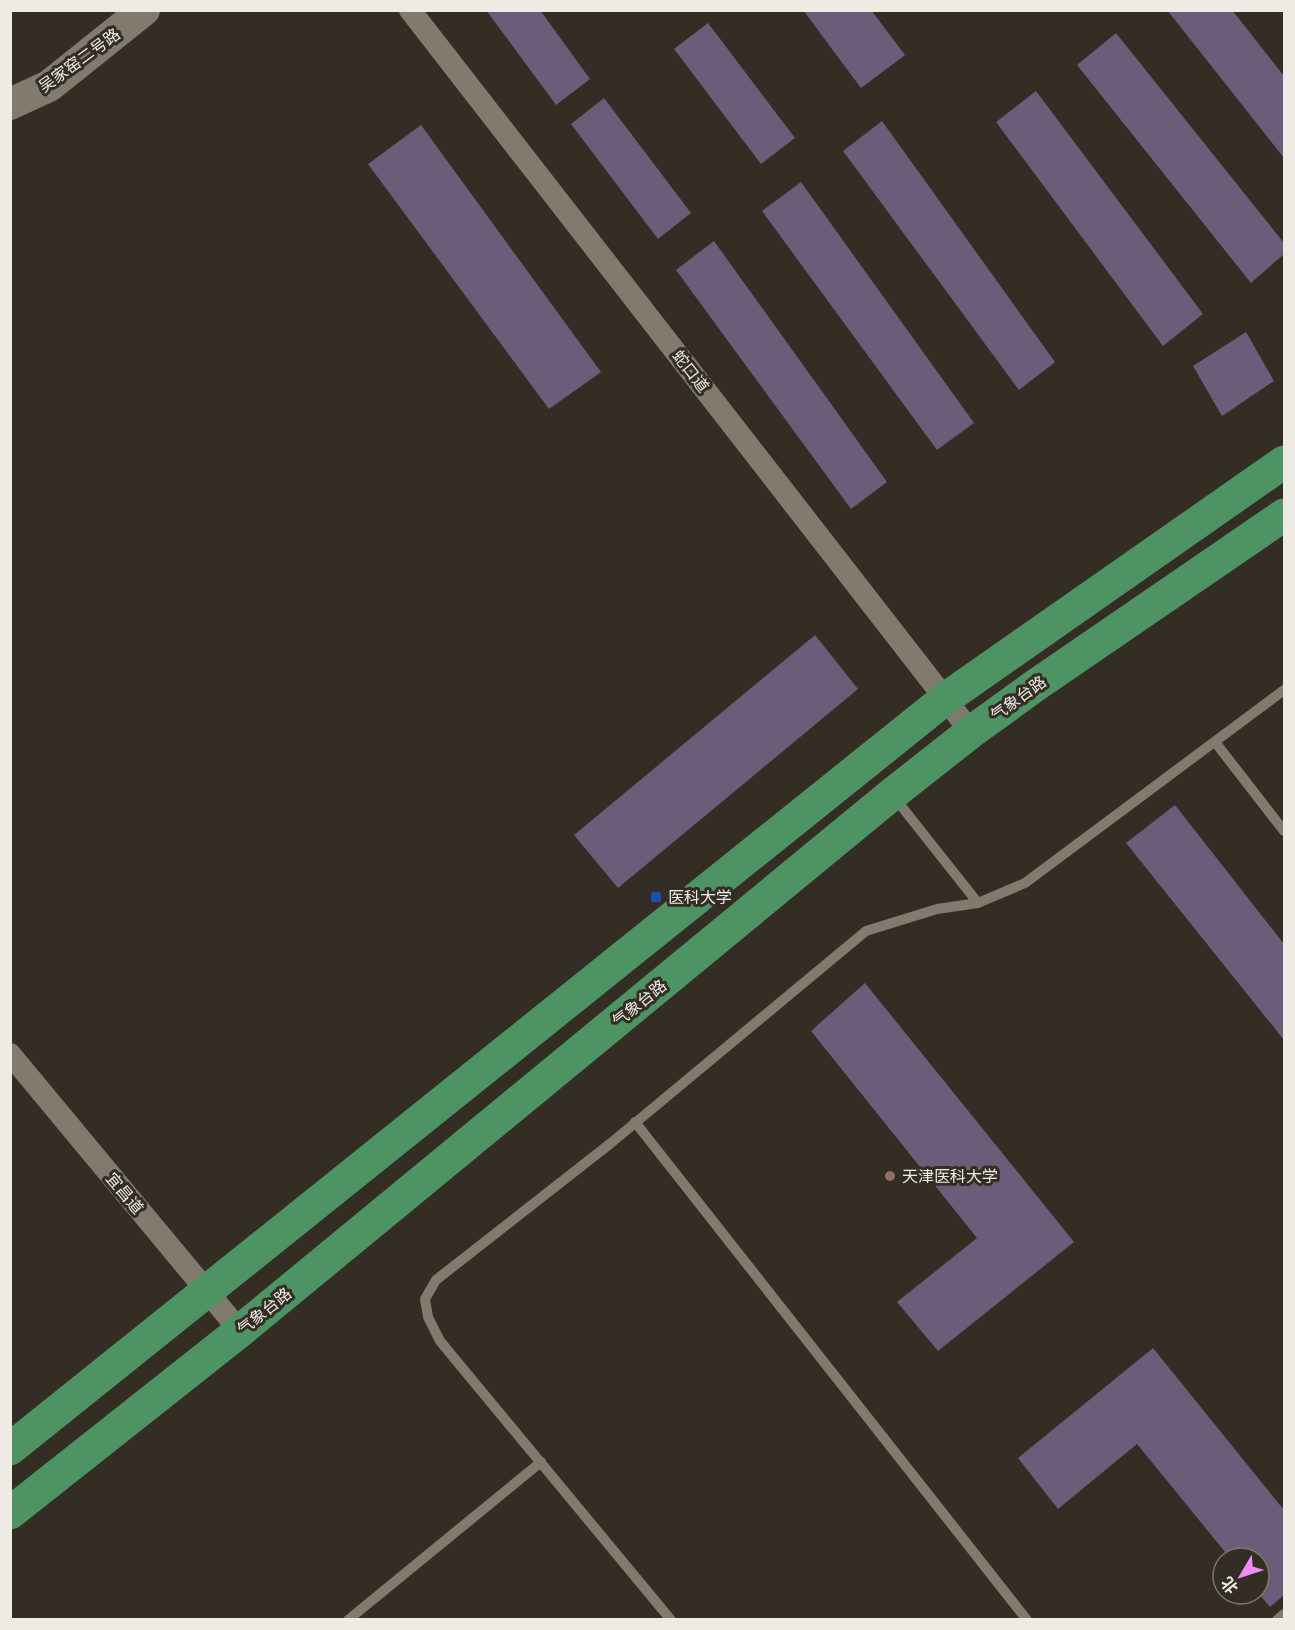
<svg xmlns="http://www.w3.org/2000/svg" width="1295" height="1630" viewBox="0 0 1295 1630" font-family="Arial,'Noto Sans SC',sans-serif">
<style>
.building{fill:#6b5c7a}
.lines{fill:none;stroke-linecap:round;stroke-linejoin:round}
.lane{stroke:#807a6f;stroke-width:10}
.street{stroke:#807a6f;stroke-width:22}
.secondary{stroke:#807a6f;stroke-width:32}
.primary{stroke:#4e9363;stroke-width:33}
.transit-dot{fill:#1a4fb4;stroke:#332d24;stroke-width:2}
.education-dot{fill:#8d6e63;stroke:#332d24;stroke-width:2}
.labels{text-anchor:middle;stroke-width:6;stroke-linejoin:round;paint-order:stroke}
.street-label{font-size:16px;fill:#eeebe5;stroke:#332d24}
.poi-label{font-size:16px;fill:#eeebe5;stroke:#332d24;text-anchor:start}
</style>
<rect width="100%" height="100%" fill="#332d24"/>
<g class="building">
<polygon points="486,10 540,10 590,79 556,105"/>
<polygon points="803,10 871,10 905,55 861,88"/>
<polygon points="1167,10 1232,10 1284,76 1284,158"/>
<polygon points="708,23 795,138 761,164 674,49"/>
<polygon points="1116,33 1284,243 1284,254 1251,283 1077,65"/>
<polygon points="1036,91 1203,314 1163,346 996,122"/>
<polygon points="604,98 691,213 658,239 571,124"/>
<polygon points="882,121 1055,362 1019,390 843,151"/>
<polygon points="421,125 601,372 549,409 368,164"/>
<polygon points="801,182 974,423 937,450 762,211"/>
<polygon points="714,241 887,482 851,509 676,270"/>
<polygon points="1246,332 1274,381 1222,416 1193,366"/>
<polygon points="815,635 858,689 618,888 574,835"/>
<polygon points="1175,805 1284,944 1284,1040 1126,843"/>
<polygon points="865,983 1074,1242 938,1351 897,1302 977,1238 811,1031"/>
<polygon points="1153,1348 1284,1510 1284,1595 1270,1607 1259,1594 1259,1558 1230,1558 1137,1444 1058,1509 1018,1458"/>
</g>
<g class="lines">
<g class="lane">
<polyline points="1215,742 1284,831"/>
<polyline points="894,797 978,903"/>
<polyline points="635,1122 1027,1620"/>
<polyline points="348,1620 541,1462"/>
<polyline points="671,1620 440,1341 428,1317 425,1299 436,1280 611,1143 866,931 937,909 978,903 1025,883 1284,690"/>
<polyline points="1277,1620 1284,1614"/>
</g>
<g class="street">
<polyline points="410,10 971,732"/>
<polyline points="10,1054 240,1331"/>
</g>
<polyline class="secondary" points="10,104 49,86 144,10"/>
<g class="primary">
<polyline points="10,1449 945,699 1284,462"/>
<polyline points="10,1513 240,1331 891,795 971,732 1036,685 1284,515"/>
</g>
</g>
<rect class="transit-dot" x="650" y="891" width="12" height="12" rx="3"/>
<circle class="education-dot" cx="890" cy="1176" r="6"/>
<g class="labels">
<g class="street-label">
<text transform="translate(79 60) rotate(-36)" y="6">吴家窑二号路</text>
<text transform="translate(691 371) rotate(52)" y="6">蛇口道</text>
<text transform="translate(1018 698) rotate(-36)" y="6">气象台路</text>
<text transform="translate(639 1003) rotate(-39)" y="6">气象台路</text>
<text transform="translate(125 1193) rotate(50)" y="6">宜昌道</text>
<text transform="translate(264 1311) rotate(-39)" y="6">气象台路</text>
</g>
<g class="poi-label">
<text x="668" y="903">医科大学</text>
<text x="902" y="1182">天津医科大学</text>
</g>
</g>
<rect width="1295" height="1630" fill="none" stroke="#eeebe5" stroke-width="24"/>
<g transform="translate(1241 1576) rotate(231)"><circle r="28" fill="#332d24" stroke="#7e7971" stroke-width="1.5"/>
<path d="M0-4.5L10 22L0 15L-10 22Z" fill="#f08bf5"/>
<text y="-9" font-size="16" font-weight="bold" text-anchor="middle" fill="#eeebe5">北</text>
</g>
</svg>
